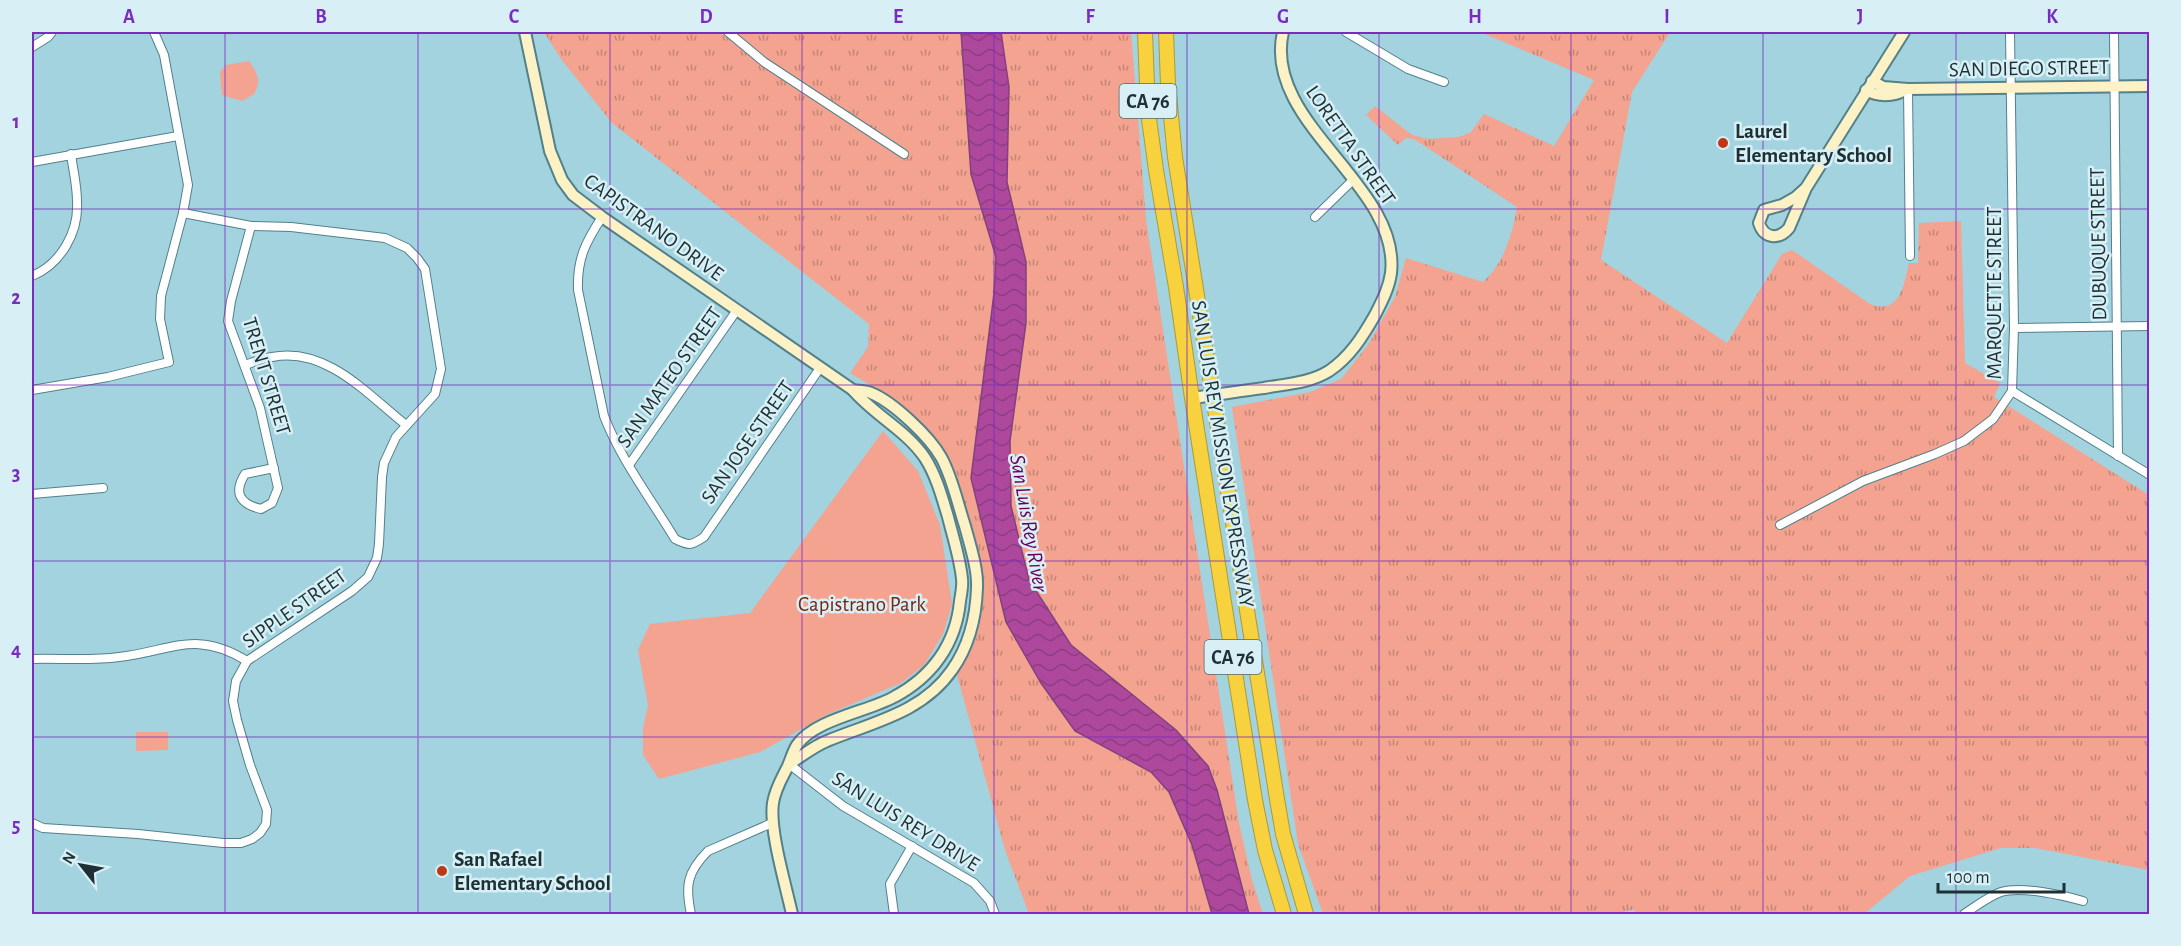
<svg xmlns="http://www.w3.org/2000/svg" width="2181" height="946" viewBox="0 0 2181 946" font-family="'Alegreya Sans',sans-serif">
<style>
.grass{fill:url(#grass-tufts)}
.park{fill:#f3a38f}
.water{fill:url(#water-waves);stroke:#82417e;stroke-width:1.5}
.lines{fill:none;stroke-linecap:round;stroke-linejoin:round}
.street-casing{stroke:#52808b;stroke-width:10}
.secondary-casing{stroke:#52808b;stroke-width:14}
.highway-casing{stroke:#ab9a3b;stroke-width:16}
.street{stroke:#fff;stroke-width:8}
.secondary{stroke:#fdf2c5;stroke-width:10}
.highway{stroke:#f7d23e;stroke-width:14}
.grid{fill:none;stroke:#7b2cbf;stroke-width:1.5;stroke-opacity:0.55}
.poi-dot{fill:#c03713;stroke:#d7eff5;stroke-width:2}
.labels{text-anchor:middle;stroke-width:5;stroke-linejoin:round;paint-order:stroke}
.shield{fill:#d7eff5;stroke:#556a6f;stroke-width:1.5}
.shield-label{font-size:20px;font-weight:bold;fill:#1d3135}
.street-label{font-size:21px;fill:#1d3135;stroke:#d7eff5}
.poi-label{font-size:21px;font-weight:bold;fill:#1d3135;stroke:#d7eff5;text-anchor:start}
.park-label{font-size:21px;fill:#772612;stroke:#d7eff5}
.water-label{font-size:22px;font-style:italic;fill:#66005a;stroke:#d7eff5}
.neatline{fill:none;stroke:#7b2cbf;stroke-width:2}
.grid-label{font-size:20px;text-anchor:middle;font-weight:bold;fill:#7b2cbf}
</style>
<defs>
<pattern id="grass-tufts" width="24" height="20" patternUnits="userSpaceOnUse" patternTransform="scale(1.5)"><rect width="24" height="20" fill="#f3a38f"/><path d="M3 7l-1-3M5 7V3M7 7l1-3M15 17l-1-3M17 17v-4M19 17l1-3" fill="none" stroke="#c48576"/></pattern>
<pattern id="water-waves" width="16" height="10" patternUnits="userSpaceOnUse" patternTransform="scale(1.5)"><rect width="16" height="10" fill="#ae489d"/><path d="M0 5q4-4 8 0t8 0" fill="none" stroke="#8d3d81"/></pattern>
</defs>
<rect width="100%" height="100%" fill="#a2d3df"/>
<g class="grass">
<polygon points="544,32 961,32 971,174 996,257 994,293 971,478 1006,622 1041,683 1075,731 1151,772 1169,792 1192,845 1212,914 1029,914 1005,850 957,675 976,638 980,576 965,514 943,451 898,402 850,373 868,347 869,324 612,123 561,59"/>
<polygon points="1001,32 1131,32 1146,220 1239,823 1252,880 1263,914 1249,914 1217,790 1176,730 1071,645 1029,580 1011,506 1010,441 1026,323 1026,262 1007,182 1009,87"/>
<path d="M 1480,32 L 1670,32 L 1632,92 L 1601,260 L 1727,343 L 1782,254 L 1792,250 L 1870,304 C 1900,316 1904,284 1909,263 L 1918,263 L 1919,223 L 1961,221 L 1965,363 L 2000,383 L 1994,397 L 2149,495 L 2149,870 L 2035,848 L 2001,848 L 1910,876 L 1864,914 L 1837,912 L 1835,914 L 1640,914 L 1633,910 L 1610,914 L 1323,914 L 1298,844 L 1232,407 L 1310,392 L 1341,379 L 1368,345 L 1395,297 L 1406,258 L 1483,282 C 1504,263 1512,235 1517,207 L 1414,139 L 1406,138 L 1398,145 L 1366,115 L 1375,106 L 1412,135 L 1428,139 L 1459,137 L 1471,132 L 1484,114 L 1554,146 L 1594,80 Z"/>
</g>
<g class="park">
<path d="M 249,61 C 257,73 262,80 254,94 L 242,101 L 222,95 L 220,72 L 226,65 Z"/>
<polygon points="883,431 918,471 940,525 952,604 943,634 924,665 901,683 826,715 760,752 659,779 643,755 643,728 648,705 638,650 650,624 750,613"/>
<polygon points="136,732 168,732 168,750 136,751"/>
</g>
<polygon class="water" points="961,32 1001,32 1009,87 1007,182 1026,262 1026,323 1010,441 1011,506 1029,580 1071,645 1176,730 1208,766 1217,790 1249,914 1212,914 1192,845 1169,792 1151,772 1075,731 1041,683 1006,622 971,478 994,293 996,257 971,174"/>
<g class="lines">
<defs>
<g id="street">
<polyline points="728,32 764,62 904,154"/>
<polyline points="1346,32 1408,69 1444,82"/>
<polyline points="2114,32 2118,456"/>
<polyline points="32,47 48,37 52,32"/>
<polyline points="1908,89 1910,256"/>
<polyline points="32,162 178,136"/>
<path d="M 602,217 C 585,243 577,259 578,290 L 604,416 C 621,460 651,499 675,539 C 689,546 691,546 704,537 L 820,368"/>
<polyline points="1315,217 1353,180"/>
<path d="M 251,226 L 231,301 L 228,321 L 260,408 L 278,488 L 272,503 L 261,509 C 240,504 233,493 245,474 L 274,468"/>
<path d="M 32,276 C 61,264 79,232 77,201 C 77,185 73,170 71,154"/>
<polyline points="2014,328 2150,326"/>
<path d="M 245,365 C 254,362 263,358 272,357 C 326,346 368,395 406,425"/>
<polyline points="32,390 108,377 169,362 160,319 161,296 183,213 188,185 164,55 154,32"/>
<polyline points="2012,391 2150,475"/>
<polyline points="629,465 737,310"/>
<polyline points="32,494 103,488"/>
<polyline points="1780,525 1863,481 1935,454 1964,441 1993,419 2012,391 2014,328 2010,32"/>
<path d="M 32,659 C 60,658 90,661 119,657 C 171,651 196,629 247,661"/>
<polyline points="789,764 843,806 974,883 990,901 995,914"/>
<polyline points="32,823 43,828 138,834 223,843 241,843 252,839 260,833 266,824 267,810 250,765 237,720 233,701 236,681 247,661 352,591 368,577 377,558 379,544 382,477 384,463 396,437 435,394 441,369 425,269 417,258 407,248 385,238 291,227 251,226 183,213"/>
<path d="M 691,914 C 685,886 687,872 708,851 L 772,823"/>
<polyline points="894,914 890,884 912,846"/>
<path d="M 1964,914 C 1975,907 1989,896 2001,892 C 2022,886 2062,895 2083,901"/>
</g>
<g id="secondary">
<path d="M 525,32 L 550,151 L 562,180 L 573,195 L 602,217 L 853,390 C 874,415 906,430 925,458 C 936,475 942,497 948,517 C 953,537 960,558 962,579 C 963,586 961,594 960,601 C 956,644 932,677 894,697 C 867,712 815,719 797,745 C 793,751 791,759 788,766 C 782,778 775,789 773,803 C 769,830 786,886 792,914"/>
<polyline points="1872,81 1883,87 1908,89 2150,86"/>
<path d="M 1866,90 C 1878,97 1893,97 1905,90"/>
<path d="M 1806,188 L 1796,197 L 1782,205 L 1764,210 L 1759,223 C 1764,239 1779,240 1789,228 L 1806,188 L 1904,32"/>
<path d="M 1192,398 C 1216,395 1240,391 1264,388 C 1286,384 1310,383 1329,371 C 1350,357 1363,336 1375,315 C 1382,301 1389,288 1391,273 C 1401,185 1262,123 1283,32"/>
<path d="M 789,764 C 801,757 814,746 827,741 C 873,722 922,713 952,670 C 969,646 976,617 977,588 C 978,569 970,545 965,526 C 958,505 952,476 941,457 C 929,436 893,402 871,393 C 866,391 858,391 853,390"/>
</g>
<g id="highway">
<polyline points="1145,32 1148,112 1156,170 1176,287 1192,398 1255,800 1265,850 1284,914"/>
<polyline points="1166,32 1168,85 1175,157 1277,799 1283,834 1306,914"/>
</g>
</defs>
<use href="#street" class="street-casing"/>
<use href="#secondary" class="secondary-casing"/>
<use href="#highway" class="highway-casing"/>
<use href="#street" class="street"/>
<use href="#secondary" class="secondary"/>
<use href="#highway" class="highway"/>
</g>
<path class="grid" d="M 225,32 L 225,914M 418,32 L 418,914M 610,32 L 610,914M 802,32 L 802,914M 994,32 L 994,914M 1187,32 L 1187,914M 1379,32 L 1379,914M 1571,32 L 1571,914M 1763,32 L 1763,914M 1956,32 L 1956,914M 32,209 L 2150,209M 32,385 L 2150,385M 32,561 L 2150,561M 32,737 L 2150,737"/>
<g class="poi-dot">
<circle cx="1723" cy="143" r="6"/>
<circle cx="442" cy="871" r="6"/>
</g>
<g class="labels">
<g class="shield">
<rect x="1119.5" y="84" width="57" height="34" rx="4.5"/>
<rect x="1204.5" y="640" width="57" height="34" rx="4.5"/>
</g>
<g class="shield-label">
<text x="1148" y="108">CA 76</text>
<text x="1233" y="664">CA 76</text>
</g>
<g class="street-label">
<text transform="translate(2029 68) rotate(-1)" y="7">SAN DIEGO STREET</text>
<text transform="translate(1351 145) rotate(55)" y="7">LORETTA STREET</text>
<text transform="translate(654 227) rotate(36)" y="7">CAPISTRANO DRIVE</text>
<text transform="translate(2098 244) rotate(-91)" y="7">DUBUQUE STREET</text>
<text transform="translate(1994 293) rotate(-90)" y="7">MARQUETTE STREET</text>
<text transform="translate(267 376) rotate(73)" y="7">TRENT STREET</text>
<text transform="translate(669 377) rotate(-55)" y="7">SAN MATEO STREET</text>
<text transform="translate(747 442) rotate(-55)" y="7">SAN JOSE STREET</text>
<text transform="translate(1223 454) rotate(81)" y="7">SAN LUIS REY MISSION EXPRESSWAY</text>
<text transform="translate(294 608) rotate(-35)" y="7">SIPPLE STREET</text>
<text transform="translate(906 821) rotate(32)" y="7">SAN LUIS REY DRIVE</text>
</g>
<g class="poi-label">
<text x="1735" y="138">Laurel<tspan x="1735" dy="24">Elementary School</tspan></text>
<text x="454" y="866">San Rafael<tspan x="454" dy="24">Elementary School</tspan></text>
</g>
<g class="park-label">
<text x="862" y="611">Capistrano Park</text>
</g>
<g class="water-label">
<text transform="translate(1030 523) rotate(80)" y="8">San Luis Rey River</text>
</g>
</g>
<rect width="2181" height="946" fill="none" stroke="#d7eff5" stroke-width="66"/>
<g transform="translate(81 865) rotate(301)" stroke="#d7eff5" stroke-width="4.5" paint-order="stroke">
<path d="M0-4.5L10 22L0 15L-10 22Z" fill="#1d3135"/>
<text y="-9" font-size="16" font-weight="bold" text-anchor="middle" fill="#1d3135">N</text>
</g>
<path d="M1938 883v9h126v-9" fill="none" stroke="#1d3135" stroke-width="3"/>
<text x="1947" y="883" font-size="18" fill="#1d3135" stroke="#d7eff5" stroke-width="4.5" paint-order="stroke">100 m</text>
<rect x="33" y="33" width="2115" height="880" class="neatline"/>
<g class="grid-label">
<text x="129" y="23">A</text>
<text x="321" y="23">B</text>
<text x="514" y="23">C</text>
<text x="706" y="23">D</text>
<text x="898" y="23">E</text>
<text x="1090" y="23">F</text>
<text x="1283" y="23">G</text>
<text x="1475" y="23">H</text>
<text x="1667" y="23">I</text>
<text x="1860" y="23">J</text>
<text x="2052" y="23">K</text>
<text x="16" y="128">1</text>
<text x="16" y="304">2</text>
<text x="16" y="480">3</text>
<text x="16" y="656">4</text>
<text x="16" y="832">5</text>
</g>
</svg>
